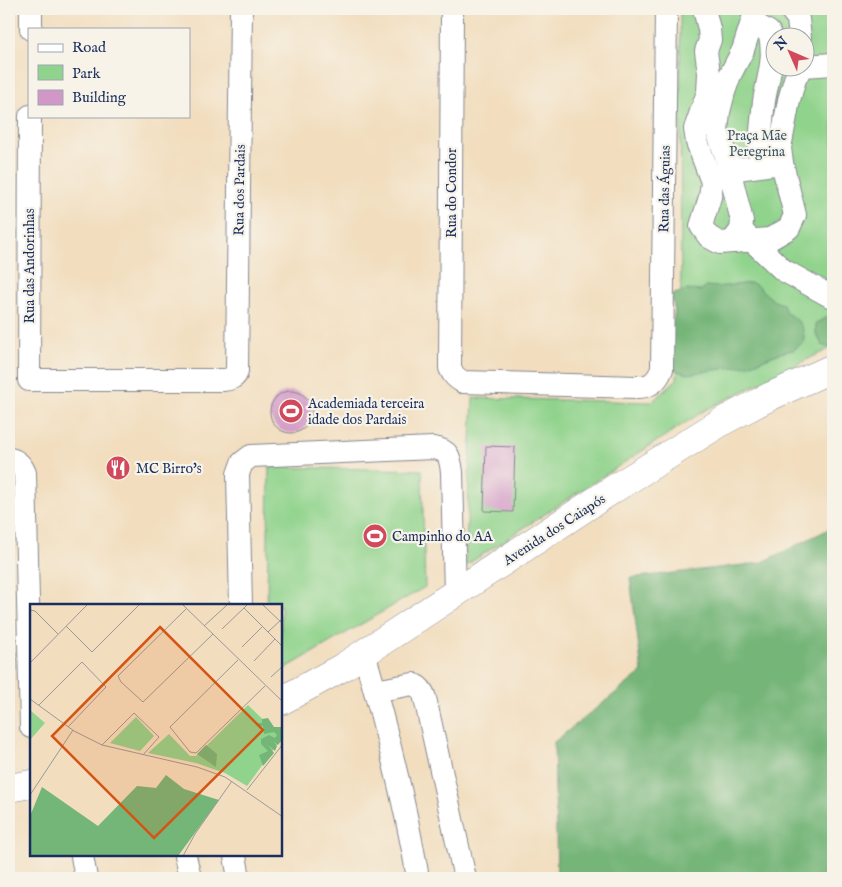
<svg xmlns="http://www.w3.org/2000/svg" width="842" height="887" viewBox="0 0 842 887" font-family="'IM FELL English',serif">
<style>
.green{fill:#90d38c;stroke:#568175;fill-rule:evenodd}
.forest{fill:#74b578;stroke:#48726b}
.building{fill:#d197c6}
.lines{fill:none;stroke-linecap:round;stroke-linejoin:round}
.minor-casing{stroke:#86868e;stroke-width:24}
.major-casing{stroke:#86868e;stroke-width:29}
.minor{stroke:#fff;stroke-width:22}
.major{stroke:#fff;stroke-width:28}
.labels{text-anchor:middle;stroke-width:4.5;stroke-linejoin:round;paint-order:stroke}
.park-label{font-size:14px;fill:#38586a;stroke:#f7f3e8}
.street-label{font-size:14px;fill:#1b2f5e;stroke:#f7f3e8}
.poi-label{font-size:14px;fill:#1b2f5e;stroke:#f7f3e8;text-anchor:start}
.inset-road{fill:none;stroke:#9c9898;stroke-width:1}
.view{fill:#d45514;fill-opacity:0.15;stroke:#d45514;stroke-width:2.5}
.inset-edge{fill:none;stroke:#1b2f5e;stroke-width:2.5}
</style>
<rect width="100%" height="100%" fill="#f7f3e8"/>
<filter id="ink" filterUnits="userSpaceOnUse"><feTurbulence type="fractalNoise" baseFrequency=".02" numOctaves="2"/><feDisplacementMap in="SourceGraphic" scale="10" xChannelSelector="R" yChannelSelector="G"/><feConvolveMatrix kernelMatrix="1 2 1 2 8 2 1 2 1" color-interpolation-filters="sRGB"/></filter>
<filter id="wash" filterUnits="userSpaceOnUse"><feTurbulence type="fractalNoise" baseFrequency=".0096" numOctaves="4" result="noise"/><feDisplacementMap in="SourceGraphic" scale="20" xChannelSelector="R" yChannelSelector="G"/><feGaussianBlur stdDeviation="1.12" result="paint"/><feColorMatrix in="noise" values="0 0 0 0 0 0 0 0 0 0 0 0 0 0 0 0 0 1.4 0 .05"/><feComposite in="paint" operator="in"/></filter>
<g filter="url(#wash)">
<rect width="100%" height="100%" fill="#f2debf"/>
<g class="green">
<path d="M 680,9 L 833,9 L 833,347 L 705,410 L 465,566 L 473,398 L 652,402 L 677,379 L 681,317 ZM 774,38 L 804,38 L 804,68 L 774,68 Z"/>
<polygon points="269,467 422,470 425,587 281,671 281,606 267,606"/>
</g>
<g class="forest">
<path d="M 751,283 L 756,285 L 774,301 L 783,304 L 786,313 C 799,320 805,326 804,342 L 793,350 L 780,353 L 749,365 L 688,374 L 671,369 L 672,326 L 675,311 L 671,295 L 687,290 L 701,291 L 706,286 L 716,287 Z"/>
<polygon points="833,315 833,348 823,346 816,334 816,323 830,316"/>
<polygon points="833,527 833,878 557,878 554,742 642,672 630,578 761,563"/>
</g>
<g id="blocks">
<g class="building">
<circle cx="291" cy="412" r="21"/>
<polygon points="486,446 515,447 513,512 484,511"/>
</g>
</g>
</g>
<g filter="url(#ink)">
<use href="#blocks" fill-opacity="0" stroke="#86868e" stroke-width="1"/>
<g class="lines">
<defs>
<g id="minor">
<path d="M 452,9 L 450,368 C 453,375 456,378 463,382 L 637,387 C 650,387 657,382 662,369 L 666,9"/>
<polyline points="704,9 709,29 710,40 706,51 709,73 708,92 695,129 697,142 712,182 710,197 701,226 709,237 720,243 770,239 789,228 795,215 782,163 780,148 789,100 795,79 801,68"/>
<polyline points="790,9 798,19 800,38"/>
<path d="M 752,22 L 769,32 C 776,58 768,76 764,101 C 762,117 761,134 759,151"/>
<polyline points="31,29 31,9"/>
<polyline points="804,66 833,64"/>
<path d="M 30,116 L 29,380 L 224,380 C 230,379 236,378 237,371 L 241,9"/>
<polyline points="730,170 782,163"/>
<polyline points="745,234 783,270 830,296 833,296"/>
<polyline points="732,242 741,230 742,221 726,156 717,131 719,112 724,92 730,75 743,50 756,9"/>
<path d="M 9,459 C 18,460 22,466 25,473 L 31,727"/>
<path d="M 241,606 L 238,474 L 242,463 L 251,456 L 433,448 C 449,450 450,457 452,472 L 455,594"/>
<path d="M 364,653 C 386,727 405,802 418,878"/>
<path d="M 375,691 L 413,684 C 420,687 423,691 425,698 L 465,878"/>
<polyline points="82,856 86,878"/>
<polyline points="185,856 190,878"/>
<polyline points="235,856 239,878"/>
</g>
<g id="major">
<polyline points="281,701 343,667 612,490 723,421 771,396 833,368"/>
<polyline points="9,788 31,784"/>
</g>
</defs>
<use href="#minor" class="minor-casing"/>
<use href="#major" class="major-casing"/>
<use href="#minor" class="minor"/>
<use href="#major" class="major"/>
</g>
</g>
<defs>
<symbol id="stadium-disc" viewBox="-11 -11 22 22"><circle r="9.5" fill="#d1495b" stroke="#f7f3e8"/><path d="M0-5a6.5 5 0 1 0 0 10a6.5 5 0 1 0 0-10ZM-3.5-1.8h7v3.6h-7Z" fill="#fff"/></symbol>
<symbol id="restaurant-disc" viewBox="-11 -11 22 22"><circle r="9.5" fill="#d1495b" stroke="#f7f3e8"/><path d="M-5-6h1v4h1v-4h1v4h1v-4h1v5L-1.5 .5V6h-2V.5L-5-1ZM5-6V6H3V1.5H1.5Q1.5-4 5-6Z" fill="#fff"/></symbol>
</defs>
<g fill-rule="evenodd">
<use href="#stadium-disc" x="277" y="397" width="28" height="28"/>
<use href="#restaurant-disc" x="104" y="454" width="28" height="28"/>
<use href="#stadium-disc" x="361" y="522" width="28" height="28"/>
</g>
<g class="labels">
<g class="park-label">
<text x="757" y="140">Praça Mãe<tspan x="757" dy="16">Peregrina</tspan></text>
</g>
<g class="street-label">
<text transform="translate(664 189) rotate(-89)" y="5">Rua das Águias</text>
<text transform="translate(239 190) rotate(-89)" y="5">Rua dos Pardais</text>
<text transform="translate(451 193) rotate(-90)" y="5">Rua do Condor</text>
<text transform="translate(29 266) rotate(-90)" y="5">Rua das Andorinhas</text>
<text transform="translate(554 529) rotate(-33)" y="5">Avenida dos Caiapós</text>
</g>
<g class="poi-label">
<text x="308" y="408">Academiada terceira<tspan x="308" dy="16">idade dos Pardais</tspan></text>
<text x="136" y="473">MC Birro's</text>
<text x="392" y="541">Campinho do AA</text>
</g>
</g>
<g transform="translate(30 604)">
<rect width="252" height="252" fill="#f2debf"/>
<path d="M 218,101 L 252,134 L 217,182 L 195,169 L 166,159 L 118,149 L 139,130 L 160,152 L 166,152 ZM 0,106 L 15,119 L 0,136 ZM 106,113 L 124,132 L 110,147 L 80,139 Z" fill="#90d38c"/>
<path d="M 238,114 L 244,123 L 251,123 L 252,136 L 248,141 L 243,137 L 247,142 L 245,147 L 238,141 L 244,149 L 233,162 L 229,151 L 238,147 L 231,140 L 231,135 L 239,131 L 245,134 L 247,131 L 244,128 L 234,130 L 233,122 L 227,122 L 227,119 L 232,119 L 232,115 ZM 176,141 L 187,150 L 186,163 L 167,150 ZM 136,171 L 154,185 L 189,196 L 148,252 L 0,252 L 0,212 L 12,183 L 68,222 L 107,182 L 126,184 Z" fill="#74b578"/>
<path class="inset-road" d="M 153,1 L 253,98M 233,1 L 253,20M 157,4 L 88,72 L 91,78 L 113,98 L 183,30M 214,4 L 253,43M 0,6 L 5,7 L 28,30M 36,22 L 62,48 L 109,1M 174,22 L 197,1M 192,25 L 217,1M 238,28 L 253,14M 212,43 L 233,22M 208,56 L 140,123 L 160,148 L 166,149 L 235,82M 224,57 L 245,35M 0,59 L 57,1M 241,73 L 253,62M 0,95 L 44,127 L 72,141 L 167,163 L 195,173 L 253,213M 9,101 L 52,58 L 76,83 L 38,123M 72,141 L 104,109 L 129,133 L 113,151M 217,186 L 253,140M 0,191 L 43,126M 153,252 L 165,230 L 202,177"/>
<path class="view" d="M 130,23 L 233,126 L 124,234 L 22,132 Z"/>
<rect width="252" height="252" class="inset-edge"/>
</g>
<rect width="842" height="887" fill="none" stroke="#f7f3e8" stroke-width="30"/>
<rect x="28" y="28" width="162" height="90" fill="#f7f3e8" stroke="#9fa5b1"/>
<rect x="38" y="44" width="25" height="8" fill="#ffffff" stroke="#9fa5b1"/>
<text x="72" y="52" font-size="15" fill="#1b2f5e">Road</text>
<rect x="38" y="65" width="25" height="15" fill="#90d38c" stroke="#9fa5b1"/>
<text x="72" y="78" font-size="15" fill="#1b2f5e">Park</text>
<rect x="38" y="90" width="25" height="15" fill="#d197c6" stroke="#9fa5b1"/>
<text x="72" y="102" font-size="15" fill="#1b2f5e">Building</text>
<g transform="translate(790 52) rotate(315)"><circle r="24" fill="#f7f3e8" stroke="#9fa5b1"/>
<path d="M0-4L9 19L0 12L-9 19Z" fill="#d1495b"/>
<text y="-8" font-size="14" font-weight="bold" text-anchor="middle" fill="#1b2f5e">N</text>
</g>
</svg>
